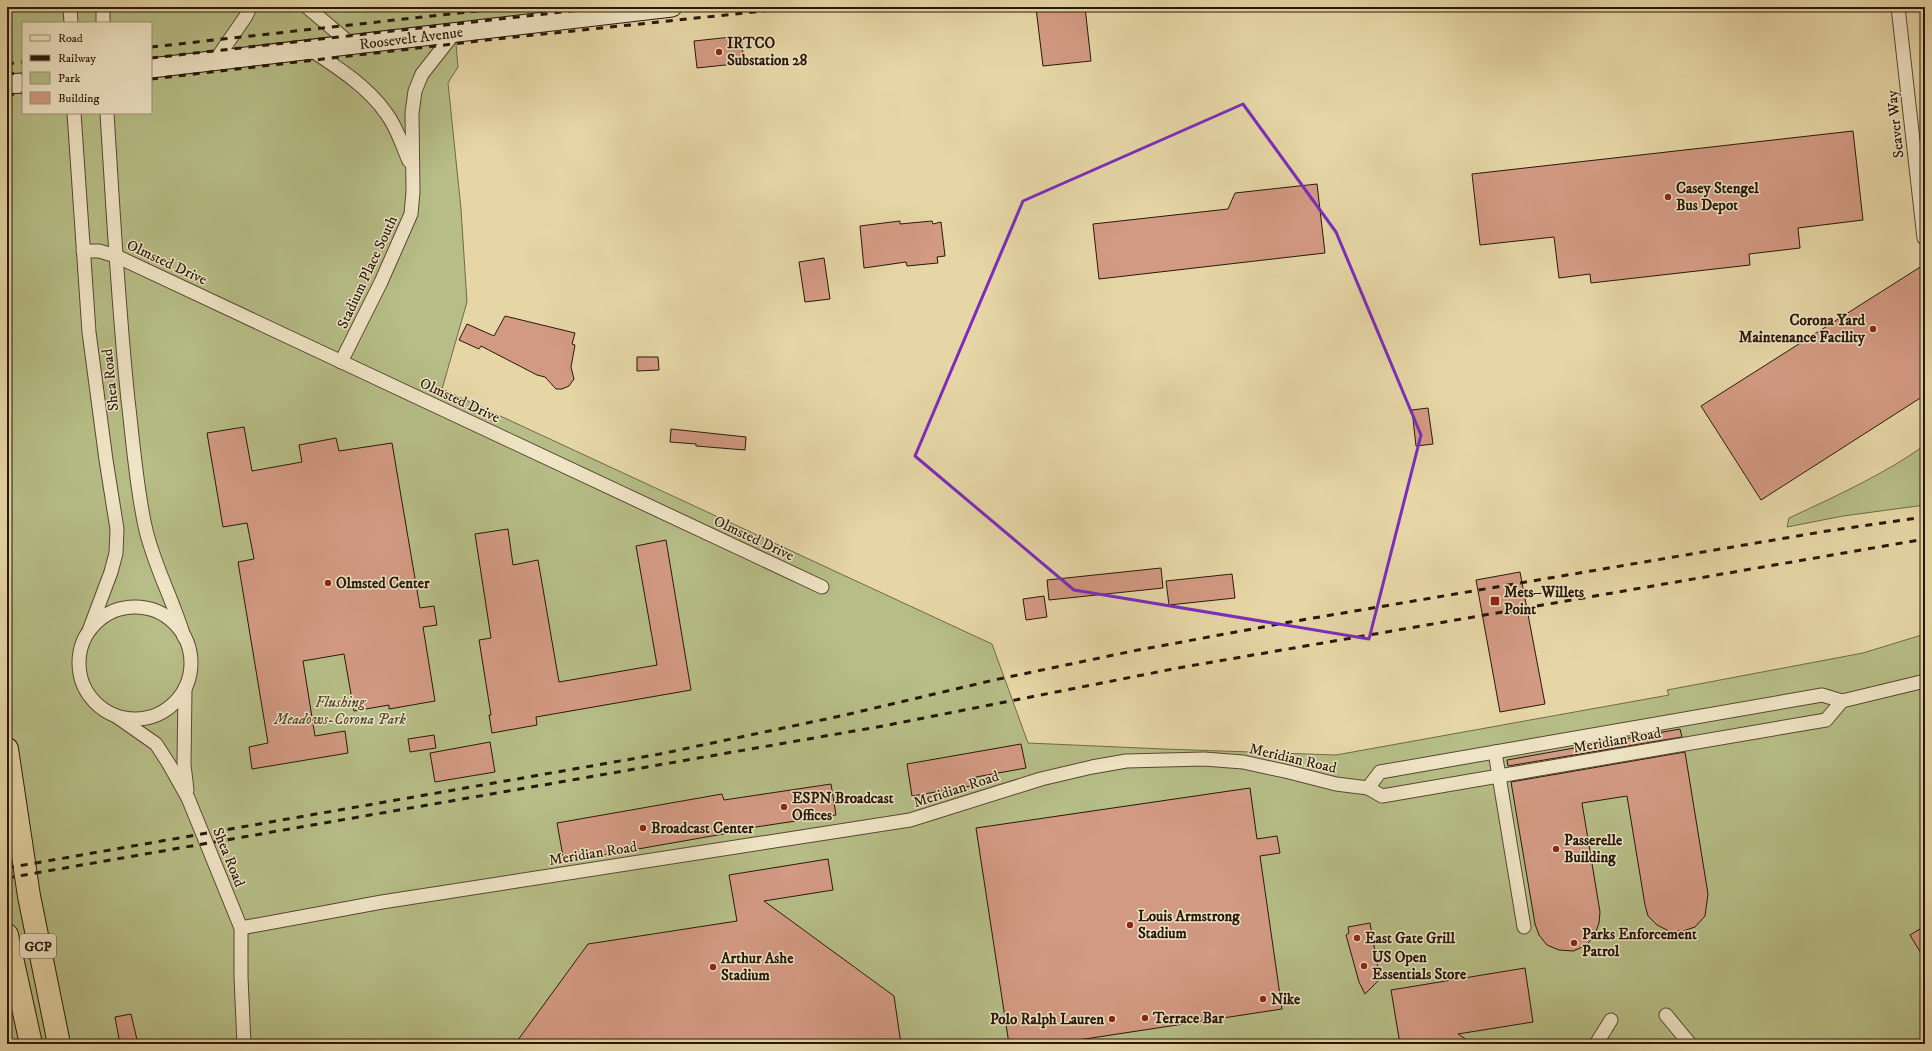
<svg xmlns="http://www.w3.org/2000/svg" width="1932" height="1051" viewBox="0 0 1932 1051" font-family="'IM FELL DW Pica',serif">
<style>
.green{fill:#b6bd86;stroke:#6f6a48;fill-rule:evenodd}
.building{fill:#d39a83;stroke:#28180b}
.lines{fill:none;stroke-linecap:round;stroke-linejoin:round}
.street-casing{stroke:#584832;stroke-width:15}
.secondary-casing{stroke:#28180b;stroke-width:21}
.highway-casing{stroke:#28180b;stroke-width:24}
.street{stroke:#efe4c5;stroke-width:13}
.secondary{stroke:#efe4c5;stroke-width:19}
.highway{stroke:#e6d6a6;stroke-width:22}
.rail{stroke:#28180b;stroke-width:3;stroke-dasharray:7 7;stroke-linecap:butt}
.marked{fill:none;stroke:#7b2cbf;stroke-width:3;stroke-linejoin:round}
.poi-dot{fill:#8f2418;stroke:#efe4c5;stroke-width:1.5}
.labels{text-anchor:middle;stroke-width:3;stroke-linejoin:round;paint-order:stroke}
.shield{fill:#efe4c5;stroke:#645543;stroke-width:1}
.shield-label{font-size:14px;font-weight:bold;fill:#28180b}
.street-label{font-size:15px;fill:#28180b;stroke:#efe4c5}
.poi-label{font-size:15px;font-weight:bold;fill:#28180b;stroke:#efe4c5;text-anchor:start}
.park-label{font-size:15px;font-style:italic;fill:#534a30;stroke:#efe4c5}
</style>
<rect width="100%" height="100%" fill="#e6d6a6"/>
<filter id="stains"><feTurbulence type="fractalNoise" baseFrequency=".005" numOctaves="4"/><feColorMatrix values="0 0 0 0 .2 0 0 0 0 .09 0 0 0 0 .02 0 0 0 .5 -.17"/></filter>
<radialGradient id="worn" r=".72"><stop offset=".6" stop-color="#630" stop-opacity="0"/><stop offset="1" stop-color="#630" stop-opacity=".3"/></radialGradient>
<g class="green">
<path d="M 7,7 L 672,7 L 455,32 L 458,67 L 448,83 L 461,209 L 467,302 L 442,389 L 992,644 L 1028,743 L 1164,749 L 1336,755 L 1669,695 L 1667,690 L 1863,653 L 1925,634 L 1925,1044 L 7,1044 ZM 23,23 L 151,23 L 151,113 L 23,113 Z"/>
<path d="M 1925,445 L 1925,505 L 1843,516 L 1787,527 L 1789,518 C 1836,496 1883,475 1925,445 Z"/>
</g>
<g class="building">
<polygon points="1045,7 1085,7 1091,61 1043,66 1036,8"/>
<polygon points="741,36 744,63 697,68 694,41"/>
<polygon points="1853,131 1863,220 1798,228 1800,248 1749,254 1750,265 1591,283 1590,274 1559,278 1554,237 1480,245 1472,174"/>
<polygon points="1317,184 1325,253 1099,279 1093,224 1228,209 1235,193"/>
<polygon points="900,221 900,224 932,221 933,224 941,222 945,256 937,257 938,263 907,266 906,262 864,268 860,226"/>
<polygon points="824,258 830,299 805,302 799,262"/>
<polygon points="1925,264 1925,395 1761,500 1701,406"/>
<polygon points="505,316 575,333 572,344 575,345 571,367 574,379 569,386 562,389 556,389 545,377 537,375 481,346 479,349 459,340 467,324 494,336"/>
<polygon points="637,357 658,357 659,370 637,371"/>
<polygon points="1428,408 1433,444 1416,446 1412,410"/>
<polygon points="244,427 252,471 302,462 299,445 336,438 339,451 392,443 420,608 434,606 437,625 423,627 435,701 389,709 389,705 354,711 344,654 303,661 315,736 345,731 348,753 252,769 249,747 268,743 238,562 254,559 247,523 223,527 207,433"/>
<polygon points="671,429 746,437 745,450 696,446 696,444 670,442"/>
<polygon points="508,529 513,565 538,560 559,682 657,665 636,546 666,540 691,690 536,717 537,725 492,733 489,715 491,715 479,640 491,638 475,534"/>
<polygon points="1161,568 1163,588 1049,600 1047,580"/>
<polygon points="1520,572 1545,704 1500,712 1476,580"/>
<polygon points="1232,574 1235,598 1169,605 1166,581"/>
<polygon points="1044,596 1047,617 1026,620 1023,599"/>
<polygon points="1680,729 1682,737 1508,766 1507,760"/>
<polygon points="434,735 436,748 410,752 408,739"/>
<polygon points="490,742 495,772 435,782 430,753"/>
<polygon points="1021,744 1026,768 976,777 977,785 912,796 907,764"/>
<polygon points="1685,752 1708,894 1705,916 1695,927 1683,931 1669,931 1657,925 1648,916 1645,905 1627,796 1582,803 1600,912 1599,923 1594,937 1585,946 1573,951 1559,950 1547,945 1539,935 1535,924 1511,782"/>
<polygon points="831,784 836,815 729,831 729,833 564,862 557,823 722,794 724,800"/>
<polygon points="1250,788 1257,839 1277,836 1280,853 1260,856 1282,1009 1052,1044 1009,1044 976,828"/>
<polygon points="828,859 833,890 764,901 894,996 901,1044 515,1044 588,944 737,921 729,875"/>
<polygon points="1370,923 1380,979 1365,994 1359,982 1346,935 1349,933 1348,927"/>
<polygon points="1925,926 1925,960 1910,935"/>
<polygon points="1525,968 1533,1022 1458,1034 1473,1044 1400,1044 1391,990"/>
<polygon points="131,1014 138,1044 120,1044 115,1017"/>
</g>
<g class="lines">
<defs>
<g id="street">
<polyline points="70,7 71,23"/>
<polyline points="307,7 352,45"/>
<polyline points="1898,7 1924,238"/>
<polyline points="103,23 103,7"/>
<path d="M 311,50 C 337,67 368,87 386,113 C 397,127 402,145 409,161"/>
<polyline points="215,61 246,16 250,7"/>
<polyline points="74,113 89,332 106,460 117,529 116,553 111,572 90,628"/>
<path d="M 107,113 C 113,209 118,304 128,400 C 133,441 136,485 145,526 C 153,564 173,599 184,637"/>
<polyline points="83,251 99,251 116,256 822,587"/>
<polyline points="341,362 381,282 411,214 413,192 412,113 415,91 422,74 455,32"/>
<circle cx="135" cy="663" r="56"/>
<polyline points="185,688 184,765 187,790"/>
<polyline points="116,716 156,744 169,764 188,798 241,928 241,977 244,1044"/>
<polyline points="1495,752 1524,927"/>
<polyline points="1368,788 1380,772 1822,695 1842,701 1925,681"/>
<polyline points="241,928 382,902 910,820 1041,779 1092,767 1126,761 1204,759 1243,762 1289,772 1336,784 1368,788 1382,796 1826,720 1842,701"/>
<polyline points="1666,1015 1690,1044"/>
<polyline points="1596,1044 1611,1020"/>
</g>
<g id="secondary">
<polyline points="151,68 672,7"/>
<polyline points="7,84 23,83"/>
</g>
<g id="highway">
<polyline points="7,749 29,896 59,1044"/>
<polyline points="7,935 31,1044"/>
</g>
</defs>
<use href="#street" class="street-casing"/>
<use href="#secondary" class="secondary-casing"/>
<use href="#highway" class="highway-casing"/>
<use href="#street" class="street"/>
<use href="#secondary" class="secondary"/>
<use href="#highway" class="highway"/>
<g class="rail">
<polyline points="151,47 513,7"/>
<polyline points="151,58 607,7"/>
<polyline points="7,64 23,62"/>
<polyline points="7,74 23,73"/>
<polyline points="151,79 496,39 802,7"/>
<polyline points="7,95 23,93"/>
<polyline points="7,868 660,754 845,715 994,680 1133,651 1290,622 1827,531 1925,517"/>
<polyline points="7,878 883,726 1178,668 1925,539"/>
</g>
</g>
<path class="marked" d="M 1243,104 L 1336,232 L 1421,435 L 1369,639 L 1074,590 L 915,456 L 1023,201 Z"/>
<g class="poi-dot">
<circle cx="719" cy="52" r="4"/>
<circle cx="1668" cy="197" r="4"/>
<circle cx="1873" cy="329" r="4"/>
<circle cx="328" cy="583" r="4"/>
<rect x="1490" y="596" width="10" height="10" rx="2"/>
<circle cx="784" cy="807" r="4"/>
<circle cx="643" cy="828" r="4"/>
<circle cx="1556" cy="849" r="4"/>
<circle cx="1130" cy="925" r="4"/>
<circle cx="1357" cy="938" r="4"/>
<circle cx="1574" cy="943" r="4"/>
<circle cx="1364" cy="966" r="4"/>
<circle cx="713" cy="967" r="4"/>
<circle cx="1263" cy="999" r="4"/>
<circle cx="1145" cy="1018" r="4"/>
<circle cx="1112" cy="1019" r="4"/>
</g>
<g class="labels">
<rect class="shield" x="20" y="934" width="36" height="24" rx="3"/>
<g class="shield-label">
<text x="38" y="951">GCP</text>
</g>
<g class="street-label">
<text transform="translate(411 38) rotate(-7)" y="5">Roosevelt Avenue</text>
<text transform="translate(1895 124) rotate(-96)" y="5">Seaver Way</text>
<text transform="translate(167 262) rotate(25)" y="5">Olmsted Drive</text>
<text transform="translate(367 272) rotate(-65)" y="5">Stadium Place South</text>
<text transform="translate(110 380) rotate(-96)" y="5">Shea Road</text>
<text transform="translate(460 400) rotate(25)" y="5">Olmsted Drive</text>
<text transform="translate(754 538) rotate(25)" y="5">Olmsted Drive</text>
<text transform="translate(1617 740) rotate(-10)" y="5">Meridian Road</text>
<text transform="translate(1293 758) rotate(13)" y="5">Meridian Road</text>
<text transform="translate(956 789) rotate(-18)" y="5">Meridian Road</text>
<text transform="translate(593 853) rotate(-9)" y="5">Meridian Road</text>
<text transform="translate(229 857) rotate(68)" y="5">Shea Road</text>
</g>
<g class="poi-label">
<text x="727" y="48">IRTCO<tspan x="727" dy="17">Substation 28</tspan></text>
<text x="1676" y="193">Casey Stengel<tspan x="1676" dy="17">Bus Depot</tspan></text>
<text x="1865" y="325" text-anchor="end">Corona Yard<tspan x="1865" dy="17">Maintenance Facility</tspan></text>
<text x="336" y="588">Olmsted Center</text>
<text x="1504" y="597">Mets–Willets<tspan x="1504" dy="17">Point</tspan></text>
<text x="792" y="803">ESPN Broadcast<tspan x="792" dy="17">Offices</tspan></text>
<text x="651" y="833">Broadcast Center</text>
<text x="1564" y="845">Passerelle<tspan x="1564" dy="17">Building</tspan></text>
<text x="1138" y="921">Louis Armstrong<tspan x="1138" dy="17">Stadium</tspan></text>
<text x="1582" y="939">Parks Enforcement<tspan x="1582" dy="17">Patrol</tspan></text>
<text x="1365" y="943">East Gate Grill</text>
<text x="1372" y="962">US Open<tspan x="1372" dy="17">Essentials Store</tspan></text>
<text x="721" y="963">Arthur Ashe<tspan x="721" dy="17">Stadium</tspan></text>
<text x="1271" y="1004">Nike</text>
<text x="1153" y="1023">Terrace Bar</text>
<text x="1104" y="1024" text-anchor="end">Polo Ralph Lauren</text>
</g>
<g class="park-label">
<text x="340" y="707">Flushing<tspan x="340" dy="17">Meadows-Corona Park</tspan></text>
</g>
</g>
<rect width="1932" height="1051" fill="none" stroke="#e6d6a6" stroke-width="24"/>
<rect x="8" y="8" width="1916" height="1035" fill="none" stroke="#28180b" stroke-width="2"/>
<rect x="12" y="12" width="1908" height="1027" fill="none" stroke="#28180b"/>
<rect x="22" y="22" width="130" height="92" fill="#efe4c5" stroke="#9f927b"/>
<rect x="30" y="35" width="20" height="6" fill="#efe4c5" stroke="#9f927b"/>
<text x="58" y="42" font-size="12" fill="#28180b">Road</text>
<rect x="30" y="55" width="20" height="6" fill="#28180b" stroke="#9f927b"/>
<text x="58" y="62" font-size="12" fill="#28180b">Railway</text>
<rect x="30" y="72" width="20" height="12" fill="#b6bd86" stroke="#9f927b"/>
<text x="58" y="82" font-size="12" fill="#28180b">Park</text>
<rect x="30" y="92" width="20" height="12" fill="#d39a83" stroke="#9f927b"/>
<text x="58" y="102" font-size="12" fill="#28180b">Building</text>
<rect width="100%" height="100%" filter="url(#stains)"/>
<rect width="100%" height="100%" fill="url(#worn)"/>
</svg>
